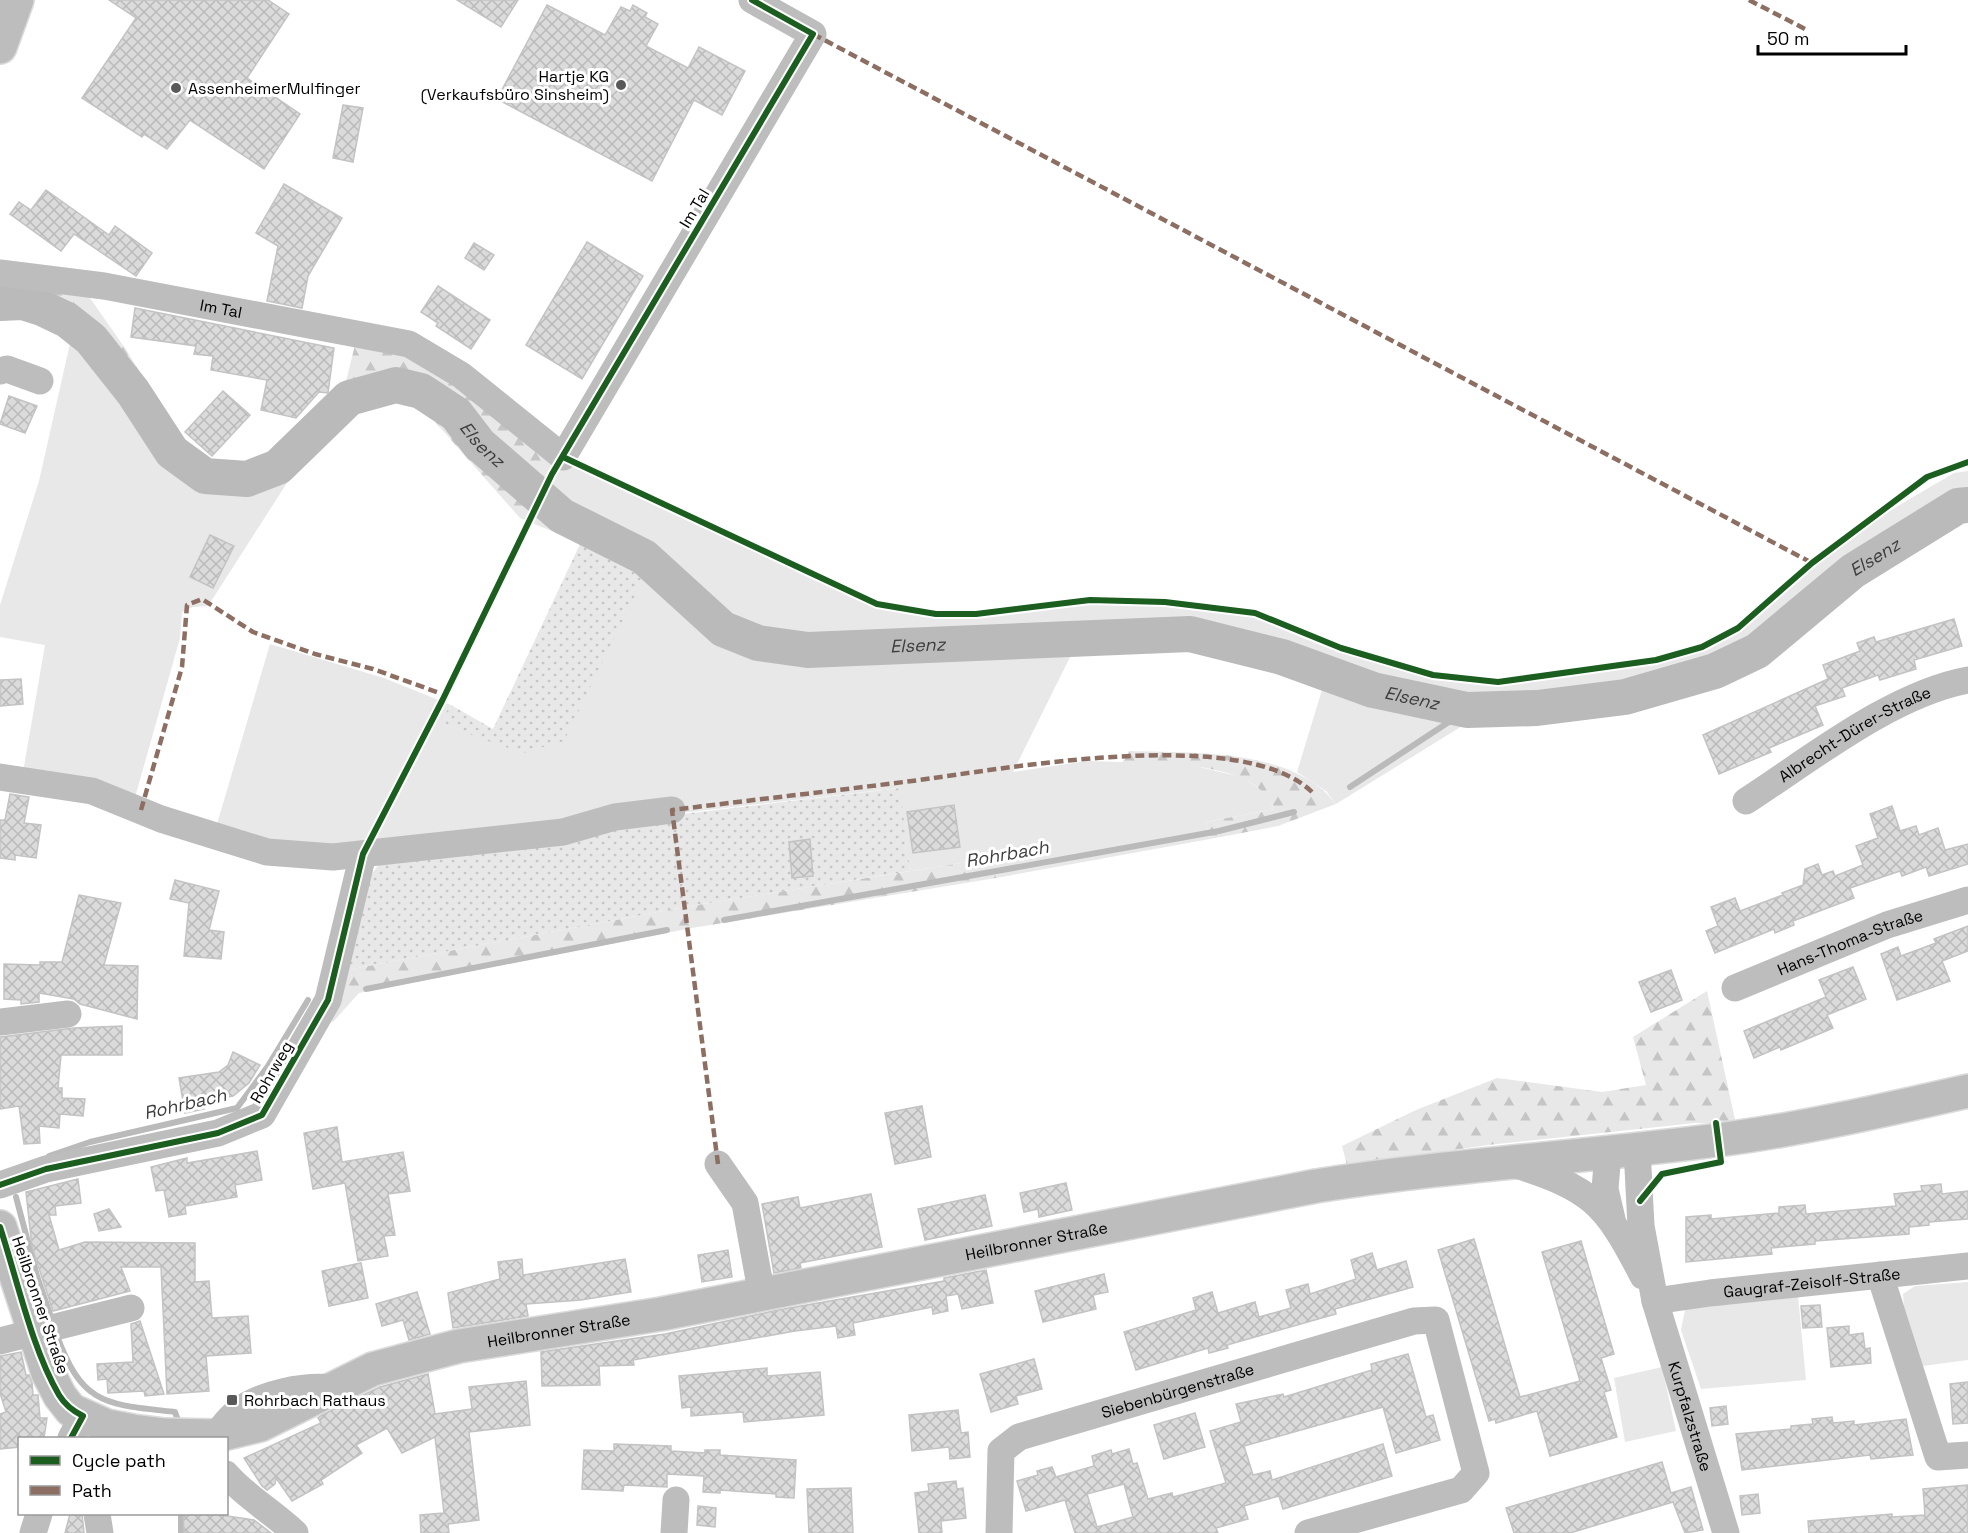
<svg xmlns="http://www.w3.org/2000/svg" width="1968" height="1533" viewBox="0 0 1968 1533" font-family="'Space Grotesk',sans-serif">
<style>
.green{fill:#e8e8e8}
.forest{fill:url(#forest-firs)}
.garden{fill:url(#garden-dots)}
.lines{fill:none;stroke-linecap:round;stroke-linejoin:round}
.stream{stroke:#bababa;stroke-width:6}
.river{stroke:#bababa;stroke-width:36}
.building{fill:url(#building-cross-hatch);stroke:#c3c3c3;stroke-width:1.5;fill-rule:evenodd}
.major-casing{stroke:#dbdbdb;stroke-width:36}
.minor{stroke:#bdbdbd;stroke-width:27}
.major{stroke:#bdbdbd;stroke-width:33}
.quiet{stroke:#8d6e63;stroke-width:4.5;stroke-dasharray:9 4.5;stroke-linecap:butt}
.cycleway-casing{stroke:#fff;stroke-width:10}
.cycleway{stroke:#1b5e20;stroke-width:6}
.poi-dot{fill:#595959;stroke:#fff;stroke-width:2}
.labels{text-anchor:middle;stroke-width:6;stroke-linejoin:round;paint-order:stroke}
.poi-label{font-size:16px;fill:#000;stroke:#fff;text-anchor:start}
.street-label{font-size:16px;fill:#000;stroke:#fff}
.water-label{font-size:18px;font-style:italic;fill:#3d3d3d;stroke:#fff}
</style>
<defs>
<pattern id="forest-firs" width="22" height="20" patternUnits="userSpaceOnUse" patternTransform="scale(1.5)"><rect width="22" height="20" fill="#e8e8e8"/><path d="M5 1l3.5 6h-7zM16 11l3.5 6h-7z" fill="#c5c5c5"/></pattern>
<pattern id="garden-dots" width="8" height="8" patternUnits="userSpaceOnUse" patternTransform="scale(1.5)"><rect width="8" height="8" fill="#e8e8e8"/><path d="M2 2h.1M6 6h.1" fill="none" stroke="#c5c5c5" stroke-width="1.8" stroke-linecap="round"/></pattern>
<pattern id="building-cross-hatch" width="8" height="8" patternUnits="userSpaceOnUse" patternTransform="scale(1.5)"><rect width="8" height="8" fill="#dbdbdb"/><path d="M0 0l8 8M0 8l8-8" fill="none" stroke="#bababa"/></pattern>
</defs>
<rect width="100%" height="100%" fill="#fff"/>
<g class="green">
<polygon points="71,339 132,408 159,456 255,490 294,472 208,606 193,607 182,612 180,638 134,801 23,772 45,645 0,637 0,605 39,481"/>
<polygon points="563,457 877,604 936,614 976,614 1090,600 1165,602 1255,613 1341,648 1433,675 1498,682 1656,660 1702,647 1738,628 1812,563 1891,510 1954,473 1968,471 1968,507 1961,508 1859,572 1757,656 1704,678 1660,691 1534,717 1467,723 1336,804 1326,791 1297,772 1325,680 1178,645 1076,645 1013,772 1087,761 1186,764 1242,777 1267,794 1274,809 1206,822 1210,839 996,878 993,858 910,871 899,788 358,850 271,842 217,824 270,644 384,678 451,705 441,721 523,753 648,569 529,522"/>
<polygon points="1968,1282 1968,1360 1923,1366 1904,1306 1903,1294 1915,1286"/>
<polygon points="1798,1296 1806,1380 1701,1389 1681,1330 1685,1310 1706,1304"/>
<polygon points="1662,1367 1676,1431 1625,1442 1614,1378"/>
</g>
<g class="forest">
<polygon points="0,283 83,288 127,351 185,447 208,470 254,468 333,402 345,385 358,333 409,344 563,457 529,522 520,518 407,390 369,396 294,472 255,490 230,491 203,486 180,476 159,456 132,408 75,342 30,314 0,311"/>
<path d="M 1129,751 C 1193,753 1294,748 1336,804 L 1278,826 L 1210,839 L 1206,822 L 1274,809 C 1257,761 1164,764 1122,763 Z"/>
<polygon points="993,858 996,878 692,928 359,993 333,1022 325,1018 341,971 690,906"/>
<polygon points="1707,991 1736,1124 1695,1123 1488,1145 1347,1165 1342,1146 1416,1110 1497,1078 1602,1092 1646,1085 1633,1037"/>
</g>
<g class="garden">
<polygon points="581,542 648,569 564,741 523,753 479,738 440,721 451,705 493,729"/>
<polygon points="900,788 910,871 690,906 341,971 359,890 384,858 666,816"/>
</g>
<g class="lines">
<g class="stream">
<polyline points="1350,787 1467,710"/>
<polyline points="724,920 1219,831 1294,812"/>
<polyline points="366,989 667,930"/>
<polyline points="49,1156 90,1142 237,1108 268,1066 308,1000"/>
<polyline points="16,1197 37,1276 52,1320"/>
<path d="M 56,1333 C 82,1406 105,1404 175,1412 L 180,1426"/>
<polyline points="181,1514 181,1533"/>
</g>
<path class="river" id="s1" d="M 0,303 L 23,302 L 42,308 L 67,320 L 91,339 L 133,392 L 172,452 L 205,476 L 247,479 L 278,467 L 349,398 L 396,385 L 421,391 L 456,414 L 479,444 L 562,516 L 644,557 L 723,629 L 758,643 L 808,650 L 1190,634 L 1282,657 L 1373,690 L 1467,710 L 1537,708 L 1625,697 L 1715,671 L 1757,651 L 1853,571 L 1958,506 L 1968,505"/>
</g>
<g class="building">
<polygon points="109,0 268,0 289,14 247,78 300,114 264,169 190,120 167,149 144,134 142,137 82,98 136,18"/>
<polygon points="457,0 518,0 501,27"/>
<polygon points="547,5 605,35 621,7 630,11 633,5 647,13 645,17 658,24 646,46 688,68 699,47 745,71 722,115 694,100 652,181 497,99"/>
<polygon points="343,105 363,108 353,162 333,158"/>
<polygon points="284,184 342,218 308,276 302,308 267,301 278,246 256,233"/>
<polygon points="46,190 109,235 115,226 152,253 136,276 74,234 61,251 10,214 19,202 31,210"/>
<polygon points="587,242 643,276 582,379 526,345"/>
<polygon points="474,243 494,255 484,270 465,258"/>
<polygon points="438,286 490,320 471,349 436,326 438,323 421,312"/>
<polygon points="135,308 334,348 328,393 319,392 296,418 261,410 267,380 211,370 213,356 194,354 196,346 131,337"/>
<polygon points="223,391 250,415 212,456 185,432"/>
<polygon points="9,396 37,406 25,433 0,424"/>
<polygon points="210,535 234,546 213,588 190,577"/>
<polygon points="1954,619 1962,646 1914,660 1916,669 1880,680 1878,675 1842,688 1845,696 1815,706 1823,725 1769,748 1771,752 1719,774 1703,735 1828,679 1823,665 1860,651 1857,643 1874,637 1876,642"/>
<polygon points="21,679 23,704 0,706 0,680"/>
<polygon points="10,794 29,797 24,823 41,825 36,858 15,855 15,860 0,858 0,820 5,820"/>
<polygon points="954,805 960,847 913,853 907,812"/>
<polygon points="1892,806 1900,831 1916,826 1919,835 1938,828 1945,850 1968,844 1968,864 1929,876 1926,867 1902,876 1900,871 1850,888 1854,898 1793,921 1794,925 1775,933 1774,929 1715,953 1706,931 1718,926 1711,907 1735,898 1740,911 1783,895 1782,893 1803,885 1805,869 1818,864 1822,875 1833,871 1835,876 1863,865 1856,846 1878,838 1870,814"/>
<polygon points="810,839 813,876 792,878 789,842"/>
<polygon points="175,880 219,891 209,930 224,932 221,959 184,956 189,903 170,899"/>
<polygon points="79,895 121,903 104,965 138,966 137,1019 80,1004 74,999 39,993 39,1002 21,1004 21,1000 4,999 4,964 40,965 40,962 62,962"/>
<polygon points="1968,926 1968,951 1942,961 1950,981 1897,1000 1881,954 1898,947 1901,956 1936,943 1934,939"/>
<polygon points="1853,967 1866,999 1827,1015 1833,1028 1781,1050 1780,1047 1754,1058 1744,1031 1826,997 1819,980"/>
<polygon points="1671,970 1682,1000 1651,1012 1639,982"/>
<polygon points="122,1026 122,1055 61,1055 58,1088 62,1088 62,1098 85,1099 83,1116 60,1114 59,1128 39,1126 40,1143 24,1144 19,1106 0,1109 0,1037 74,1028"/>
<polygon points="233,1052 260,1065 249,1083 233,1096 203,1101 204,1109 185,1113 179,1078 219,1072 228,1065"/>
<polygon points="922,1106 931,1157 895,1164 885,1113"/>
<polygon points="337,1127 342,1162 403,1152 410,1191 388,1194 395,1235 384,1236 388,1256 358,1261 345,1183 313,1189 304,1133"/>
<polygon points="257,1151 262,1180 235,1185 237,1197 185,1206 186,1214 169,1217 164,1190 156,1191 151,1167 187,1158 187,1163"/>
<polygon points="78,1179 81,1203 55,1206 56,1215 49,1215 59,1250 85,1242 195,1243 195,1282 209,1281 212,1318 248,1316 251,1353 206,1356 209,1391 167,1394 161,1267 121,1267 130,1291 53,1311 32,1247 26,1192"/>
<polygon points="1066,1183 1072,1210 1039,1217 1038,1209 1024,1212 1020,1193"/>
<polygon points="1941,1184 1942,1194 1968,1191 1968,1219 1929,1222 1929,1225 1909,1227 1909,1234 1815,1241 1815,1244 1771,1248 1772,1254 1686,1262 1686,1217 1711,1215 1711,1219 1779,1213 1779,1207 1805,1205 1806,1214 1896,1206 1894,1194 1922,1191 1921,1186"/>
<polygon points="871,1194 882,1247 800,1263 801,1268 774,1273 762,1204 798,1197 800,1208"/>
<polygon points="985,1195 992,1226 925,1240 918,1209"/>
<polygon points="109,1209 121,1227 99,1231 94,1214"/>
<polygon points="1474,1239 1520,1397 1580,1381 1542,1252 1581,1241 1614,1354 1601,1358 1611,1390 1604,1392 1617,1437 1550,1456 1537,1411 1496,1423 1495,1419 1489,1421 1438,1250"/>
<polygon points="728,1250 732,1277 702,1282 698,1255"/>
<polygon points="1372,1253 1377,1270 1406,1261 1413,1287 1335,1309 1336,1314 1227,1345 1228,1348 1209,1353 1208,1348 1136,1370 1124,1332 1196,1310 1193,1298 1212,1292 1218,1313 1255,1302 1259,1317 1291,1308 1286,1290 1308,1284 1310,1294 1356,1279 1351,1260"/>
<polygon points="522,1259 523,1275 625,1259 631,1292 581,1300 526,1304 528,1316 453,1328 448,1293 500,1279 498,1262"/>
<polygon points="361,1263 368,1298 329,1306 322,1271"/>
<polygon points="986,1270 993,1303 962,1309 958,1294 946,1296 948,1311 933,1314 932,1307 853,1323 855,1335 838,1338 836,1326 795,1331 633,1360 634,1365 599,1366 600,1385 542,1386 541,1352 665,1334 778,1310 944,1281 944,1278"/>
<polygon points="1104,1274 1108,1292 1093,1295 1096,1309 1043,1322 1035,1291"/>
<polygon points="417,1292 430,1334 409,1340 403,1320 382,1326 376,1304"/>
<polygon points="1820,1305 1822,1327 1803,1328 1801,1306"/>
<polygon points="140,1321 164,1394 145,1396 144,1391 108,1393 107,1379 98,1380 97,1364 133,1362 131,1324"/>
<polygon points="1849,1326 1849,1335 1863,1333 1865,1349 1870,1348 1871,1363 1831,1367 1827,1328"/>
<polygon points="21,1352 26,1375 29,1375 32,1382 33,1395 38,1395 40,1418 47,1418 44,1438 20,1438 20,1447 0,1449 0,1414 6,1412 0,1393 0,1356"/>
<path d="M 1408,1354 L 1426,1417 L 1433,1415 L 1440,1440 L 1396,1453 L 1383,1407 L 1244,1446 L 1253,1475 L 1270,1471 L 1272,1480 L 1383,1444 L 1392,1476 L 1283,1509 L 1279,1496 L 1244,1506 L 1248,1519 L 1216,1528 L 1218,1533 L 1075,1533 L 1065,1500 L 1026,1511 L 1017,1481 L 1038,1475 L 1037,1471 L 1052,1467 L 1056,1477 L 1094,1466 L 1092,1456 L 1111,1450 L 1112,1454 L 1129,1449 L 1133,1464 L 1137,1463 L 1148,1499 L 1172,1493 L 1173,1497 L 1226,1483 L 1210,1431 L 1241,1422 L 1236,1404 L 1283,1394 L 1284,1397 L 1372,1370 L 1371,1364 ZM 1124,1484 L 1133,1517 L 1097,1527 L 1087,1494 Z"/>
<polygon points="1034,1359 1042,1389 1016,1396 1018,1404 991,1412 980,1374"/>
<polygon points="767,1368 767,1376 820,1372 824,1415 744,1422 743,1412 691,1416 691,1407 682,1408 679,1376"/>
<polygon points="428,1374 435,1414 472,1409 469,1387 526,1381 530,1425 469,1432 479,1520 448,1524 449,1533 421,1533 420,1515 444,1513 435,1437 402,1453 387,1428 356,1445 362,1453 321,1480 323,1484 292,1501 276,1478 275,1484 267,1490 262,1486 244,1458 321,1423 318,1418 322,1415 380,1387"/>
<polygon points="1968,1382 1968,1423 1953,1424 1950,1384"/>
<polygon points="1726,1406 1728,1424 1712,1426 1710,1408"/>
<polygon points="958,1410 961,1433 968,1432 970,1457 950,1459 949,1447 912,1451 909,1415"/>
<polygon points="1195,1413 1205,1447 1164,1459 1154,1425"/>
<polygon points="1832,1417 1833,1423 1854,1421 1854,1425 1906,1419 1913,1455 1871,1459 1870,1455 1742,1470 1736,1434 1791,1429 1791,1426 1813,1424 1812,1419"/>
<polygon points="614,1444 671,1446 671,1451 705,1453 705,1450 720,1450 720,1455 796,1460 794,1498 776,1497 776,1494 720,1490 720,1493 703,1492 704,1476 667,1474 667,1487 624,1485 623,1491 582,1489 584,1450 614,1451"/>
<polygon points="1662,1462 1671,1493 1691,1487 1703,1530 1685,1533 1673,1502 1570,1533 1514,1533 1506,1508"/>
<polygon points="956,1481 957,1489 963,1488 966,1518 941,1521 942,1533 919,1533 915,1493 929,1491 928,1484"/>
<polygon points="1968,1485 1968,1533 1809,1533 1808,1521 1892,1514 1892,1517 1925,1515 1923,1489"/>
<polygon points="851,1488 853,1533 809,1533 807,1489"/>
<polygon points="1758,1494 1760,1513 1742,1515 1740,1496"/>
<polygon points="698,1506 716,1508 715,1527 697,1525"/>
<polygon points="70,1514 82,1514 84,1533 65,1533"/>
<polygon points="183,1514 214,1514 254,1520 271,1533 184,1533"/>
</g>
<g class="lines">
<defs>
<g id="major">
<polyline points="0,47 17,0"/>
<path id="s8" d="M 0,1227 L 48,1373 L 60,1396 L 71,1410 L 107,1426 L 133,1431 L 165,1435 L 215,1436 L 260,1425 L 373,1369 L 459,1346 L 661,1314 L 1316,1186 C 1449,1165 1584,1157 1718,1140 C 1803,1129 1885,1110 1968,1091"/>
</g>
</defs>
<use href="#major" class="major-casing"/>
<g class="minor">
<path id="s2" d="M 0,273 L 104,286 L 409,344 L 461,375 L 563,457 L 813,34 L 752,0"/>
<polyline points="0,371 7,369 40,381"/>
<polyline points="0,777 92,791 161,819 267,852 333,857 563,832 615,817 672,810"/>
<path id="s3" d="M 1746,801 C 1811,759 1892,694 1968,680"/>
<path id="s4" d="M 1735,988 L 1887,925 L 1968,900"/>
<polyline points="0,1022 68,1014"/>
<path id="s5" d="M 1637,1149 L 1641,1226 L 1655,1301 L 1726,1533"/>
<polyline points="1608,1152 1605,1189 1612,1219"/>
<polyline points="718,1164 745,1203 762,1296"/>
<path d="M 1513,1164 C 1592,1189 1605,1202 1643,1276"/>
<polyline points="0,1185 46,1169 218,1133 262,1115 328,1000 363,854"/>
<polyline points="1880,1275 1938,1457 1968,1455"/>
<path id="s6" d="M 1655,1301 L 1710,1293 L 1968,1266"/>
<polyline points="0,1341 131,1308"/>
<polyline points="71,1438 83,1416"/>
<path d="M 216,1438 L 215,1436 C 222,1428 229,1417 238,1411 C 262,1393 304,1385 333,1388"/>
<path d="M 226,1474 C 246,1497 273,1512 295,1533"/>
<polyline points="97,1514 100,1533"/>
<polyline points="33,1533 39,1514"/>
<polyline points="674,1533 676,1500"/>
<path id="s7" d="M 999,1533 L 1001,1451 L 1019,1437 L 1414,1321 L 1436,1320 L 1476,1473 L 1461,1490 L 1308,1533"/>
</g>
<use href="#major" class="major"/>
<g class="quiet">
<polyline points="1749,0 1807,30"/>
<polyline points="813,34 1812,563"/>
<polyline points="141,810 182,667 187,605 202,599 253,632 315,654 373,669 445,695"/>
<path d="M 718,1164 L 672,810 C 752,800 832,791 912,781 C 1004,769 1242,724 1312,792"/>
</g>
<defs>
<g id="cycleway">
<polyline points="563,457 877,604 936,614 976,614 1090,600 1165,602 1255,613 1341,648 1433,675 1498,682 1656,660 1702,647 1738,628 1812,563 1927,477 1968,462"/>
<polyline points="0,1185 46,1169 218,1133 262,1115 328,1000 363,854 442,701 552,474 813,34 752,0"/>
<polyline points="1640,1201 1662,1174 1721,1162 1716,1123"/>
<path d="M 0,1227 C 17,1279 32,1349 59,1395 C 65,1405 73,1411 83,1416 L 71,1438"/>
</g>
</defs>
<use href="#cycleway" class="cycleway-casing"/>
<use href="#cycleway" class="cycleway"/>
</g>
<g class="poi-dot">
<circle cx="621" cy="85" r="6"/>
<circle cx="176" cy="88" r="6"/>
<rect x="226" y="1394" width="12" height="12" rx="3"/>
</g>
<g class="labels">
<g class="poi-label">
<text x="609" y="82" text-anchor="end">Hartje KG<tspan x="609" dy="18">(Verkaufsbüro Sinsheim)</tspan></text>
<text x="188" y="94">AssenheimerMulfinger</text>
<text x="244" y="1406">Rohrbach Rathaus</text>
</g>
<g class="street-label">
<text transform="translate(694 208) rotate(-59)" y="6">Im Tal</text>
<text dy="6" stroke="none"><textPath href="#s2" startOffset="224">Im Tal</textPath></text>
<text dy="6" stroke="none"><textPath href="#s3" startOffset="128">Albrecht-Dürer-Straße</textPath></text>
<text dy="6" stroke="none"><textPath href="#s4" startOffset="124">Hans-Thoma-Straße</textPath></text>
<text transform="translate(271 1072) rotate(-60)" y="6">Rohrweg</text>
<text dy="6" stroke="none"><textPath href="#s8" startOffset="1194">Heilbronner Straße</textPath></text>
<text dy="6" stroke="none"><textPath href="#s6" startOffset="158">Gaugraf-Zeisolf-Straße</textPath></text>
<text transform="translate(41 1305) rotate(71)" y="6">Heilbronner Straße</text>
<text dy="6" stroke="none"><textPath href="#s8" startOffset="708">Heilbronner Straße</textPath></text>
<text dy="6" stroke="none"><textPath href="#s7" startOffset="270">Siebenbürgenstraße</textPath></text>
<text dy="6" stroke="none"><textPath href="#s5" startOffset="274">Kurpfalzstraße</textPath></text>
</g>
<g class="water-label">
<text dy="6" stroke="none"><textPath href="#s1" startOffset="612">Elsenz</textPath></text>
<text dy="6" stroke="none"><textPath href="#s1" startOffset="2126">Elsenz</textPath></text>
<text dy="6" stroke="none"><textPath href="#s1" startOffset="1116">Elsenz</textPath></text>
<text dy="6" stroke="none"><textPath href="#s1" startOffset="1620">Elsenz</textPath></text>
<text transform="translate(1007 854) rotate(-10)" y="6">Rohrbach</text>
<text transform="translate(185 1104) rotate(-13)" y="6">Rohrbach</text>
</g>
</g>
<rect x="18" y="1437" width="210" height="78" fill="#ffffff" stroke="#999999" stroke-width="1.5"/>
<rect x="30" y="1456" width="30" height="9" fill="#1b5e20" stroke="#999999" stroke-width="1.5"/>
<text x="72" y="1467" font-size="18" fill="#000000">Cycle path</text>
<rect x="30" y="1486" width="30" height="9" fill="#8d6e63" stroke="#999999" stroke-width="1.5"/>
<text x="72" y="1497" font-size="18" fill="#000000">Path</text>
<path d="M1758 45v9h148v-9" fill="none" stroke="#000000" stroke-width="3"/>
<text x="1767" y="45" font-size="18" fill="#000000" stroke="#ffffff" stroke-width="4.5" paint-order="stroke">50 m</text>
</svg>
